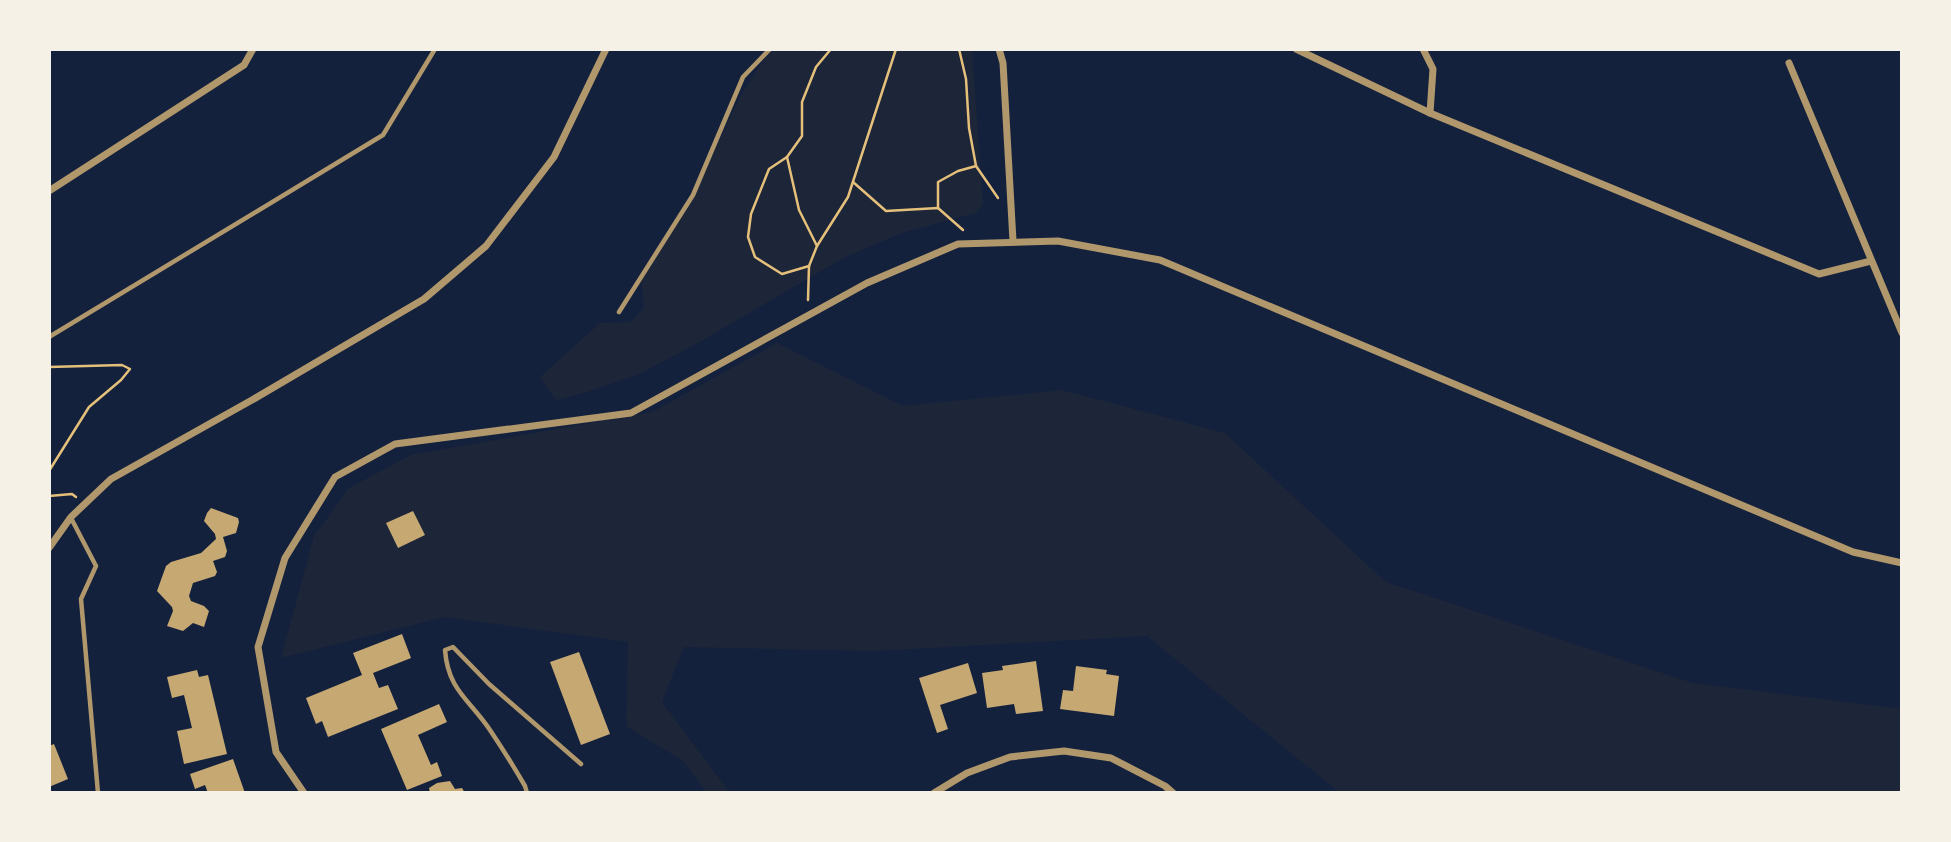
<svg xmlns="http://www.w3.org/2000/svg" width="1951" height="842" viewBox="0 0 1951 842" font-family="Poppins,sans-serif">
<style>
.green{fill:#1d2539}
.building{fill:#c6a872}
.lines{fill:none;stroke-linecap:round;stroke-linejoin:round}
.path{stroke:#e5c07b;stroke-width:2.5}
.service{stroke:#b1986c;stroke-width:4.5}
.minor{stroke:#b1986c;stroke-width:7}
</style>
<rect width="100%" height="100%" fill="#14213d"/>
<g class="green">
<polygon points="771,49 972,49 983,204 976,213 905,232 847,256 691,347 639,374 587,392 556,400 540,377 600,323 631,322 644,307 641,277 697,187 741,95"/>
<polygon points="777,343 903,406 1062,390 1225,433 1386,582 1693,683 1902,709 1902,793 1340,793 1147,636 875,651 684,647 662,702 730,793 707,793 683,761 626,726 628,642 444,617 281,658 314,536 349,488 411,455 652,412"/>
</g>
<g class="building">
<polygon points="211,508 238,518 239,522 236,533 223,537 227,551 225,557 213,561 217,572 215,576 193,583 189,596 191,601 204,606 209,611 204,627 193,623 183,631 167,626 173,611 172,607 157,591 166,566 171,562 201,553 216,539 215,534 204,521 207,513"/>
<polygon points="413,511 425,535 398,548 386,523"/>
<polygon points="402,634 411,658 373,673 379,688 388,685 398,709 328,737 322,721 316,724 306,698 362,675 353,653"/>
<polygon points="579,652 610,734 581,745 550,662"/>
<polygon points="1036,661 1043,711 1016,714 1014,704 987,708 982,673 1003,670 1002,666"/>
<polygon points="968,663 977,693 940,705 948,729 937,733 919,678"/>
<polygon points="1076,666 1107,670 1106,674 1119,676 1114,716 1060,709 1063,690 1073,691"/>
<polygon points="197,670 199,677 208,675 227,754 184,764 177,731 192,728 184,695 172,698 167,677"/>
<polygon points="439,704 447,722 418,735 431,765 437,762 442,776 407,790 381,729"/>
<polygon points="54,744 68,779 49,787 49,746"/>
<polygon points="233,759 245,793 208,793 205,785 195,789 190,774"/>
<polygon points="450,781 455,789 462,788 465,793 430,793 429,788 437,783"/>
</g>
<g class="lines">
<g class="path">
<polyline points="787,157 799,210 817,246"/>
<polyline points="976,166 998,198"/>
<polyline points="853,182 886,211 938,208 963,230"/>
<polyline points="938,208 938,182 958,171 976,166 969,128 966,79 959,49"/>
<polyline points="809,266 782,274 755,257 748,237 751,214 769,169 787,157 802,136 802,102 816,67 831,49"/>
<polyline points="808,300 809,266 817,246 848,197 896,49"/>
<polyline points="49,367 122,365 130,369 121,380 89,407 49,471"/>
<polyline points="49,496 72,494 76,497"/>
</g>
<g class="service">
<polyline points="619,312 693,195 743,77 770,49"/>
<polyline points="49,337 383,135 435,49"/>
<polyline points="71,518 96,566 81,599 98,793"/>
<path d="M 527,793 L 525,786 C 514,767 502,748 490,730 C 469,699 448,690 445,650 L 453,647 L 489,684 L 581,764"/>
</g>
<g class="minor">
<polyline points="999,49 1003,63 1013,241"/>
<polyline points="1296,49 1430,113 1819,274 1871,261"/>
<polyline points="1423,49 1433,69 1430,113"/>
<polyline points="1789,63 1902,333"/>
<polyline points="49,191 244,65 253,49"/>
<polyline points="49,548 71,517 111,479 252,400 424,299 486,246 554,157 606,49"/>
<polyline points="304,793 276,752 258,647 285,558 335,477 395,444 631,413 867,283 958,244 1058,241 1160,260 1853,552 1902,563"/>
<polyline points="934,793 967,773 1010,757 1064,751 1111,758 1165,786 1173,793"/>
</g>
</g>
<rect width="1951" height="842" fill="none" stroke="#f6f1e7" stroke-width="102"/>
</svg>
